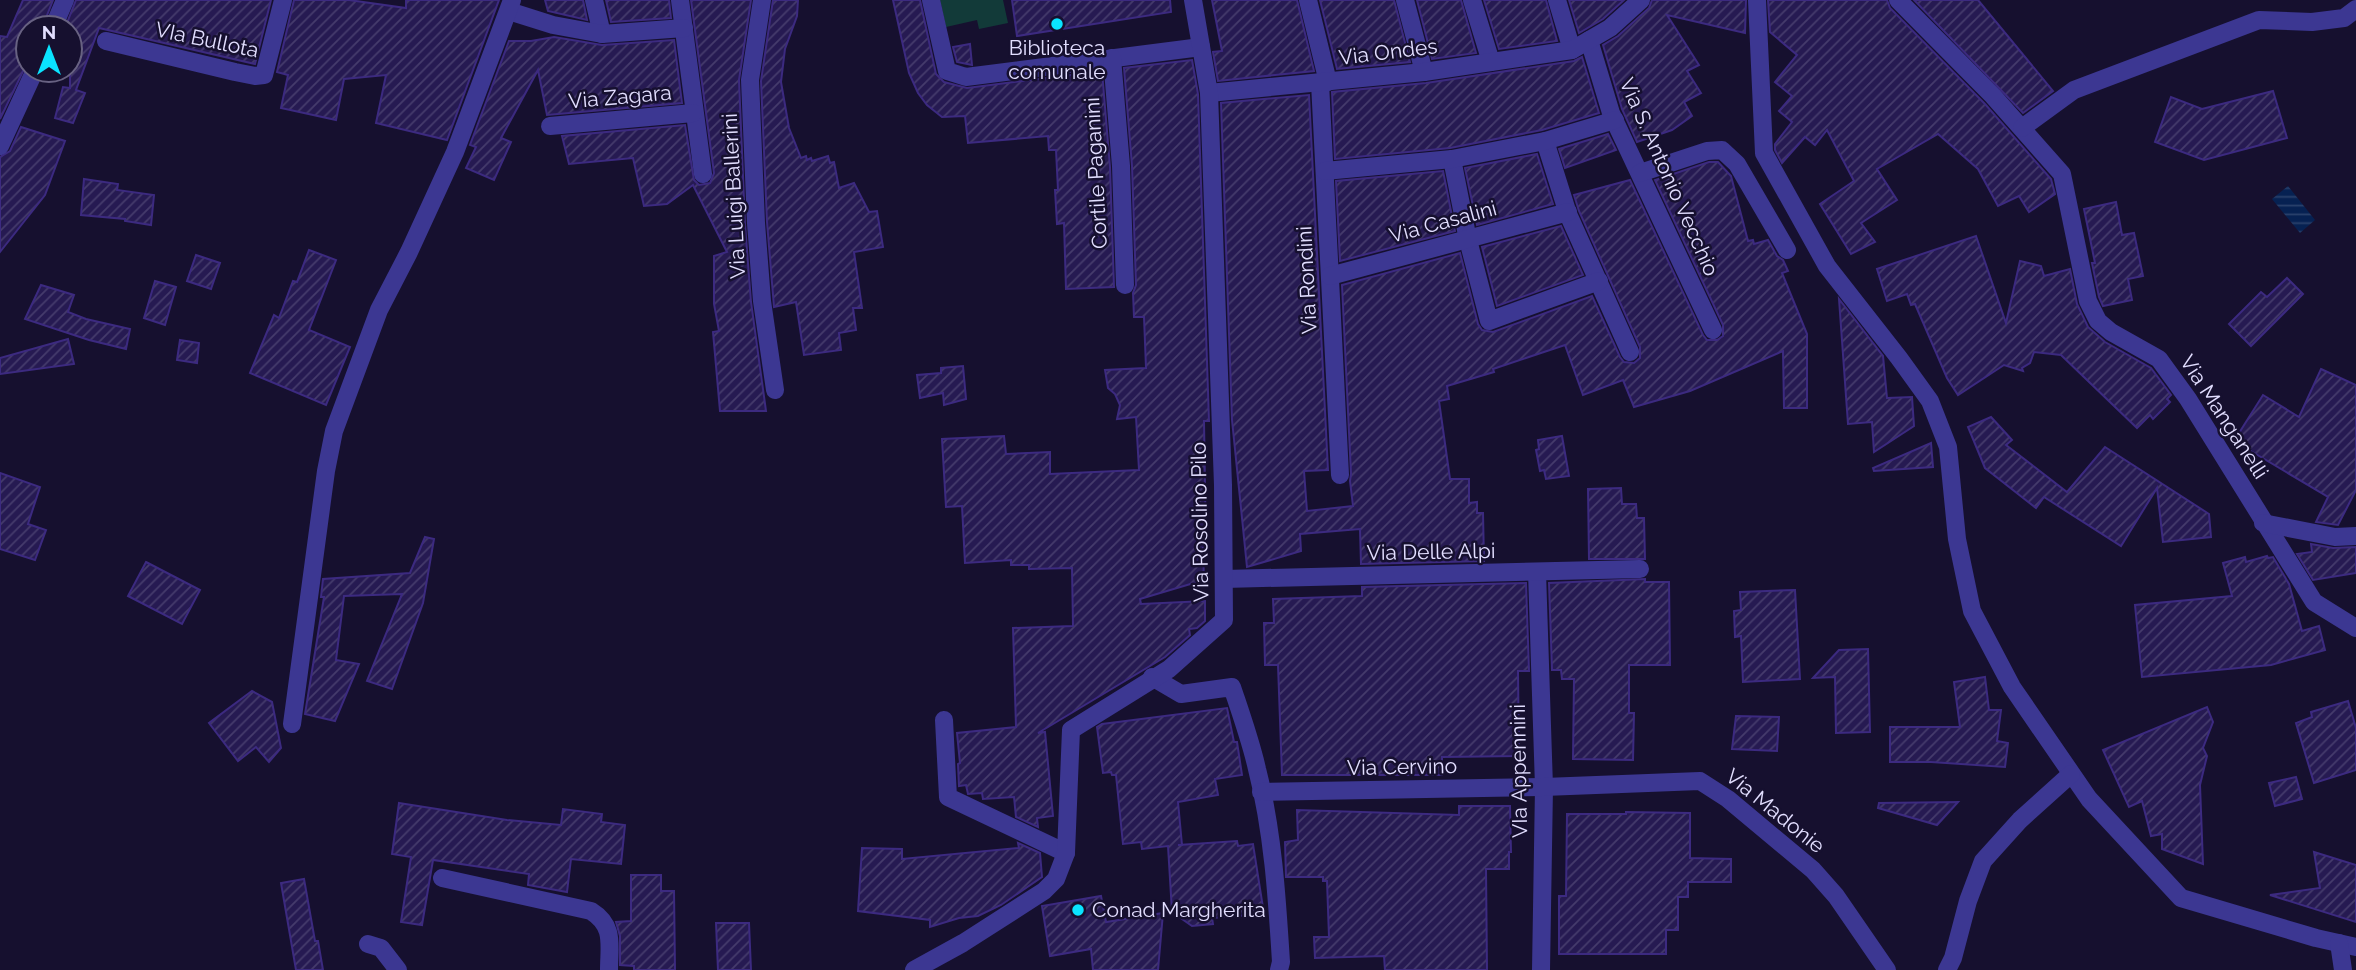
<svg xmlns="http://www.w3.org/2000/svg" width="2356" height="970" viewBox="0 0 2356 970" font-family="Raleway,sans-serif">
<style>
.garden{fill:#123a39}
.water{fill:url(#water-rules)}
.building{fill:url(#building-hatch);stroke:#3c2a80;stroke-width:2}
.lines{fill:none;stroke-linecap:round;stroke-linejoin:round}
.minor{stroke:#3c3792;stroke-width:18}
.poi-dot{fill:#0ae3ff;stroke:#16102f;stroke-width:2.5}
.labels{text-anchor:middle;stroke-width:5;stroke-linejoin:round;paint-order:stroke}
.street-label{font-size:21px;fill:#e2deff;stroke:#16102f}
.poi-label{font-size:21px;fill:#e2deff;stroke:#16102f}
</style>
<defs>
<pattern id="water-rules" width="6" height="5" patternUnits="userSpaceOnUse" patternTransform="scale(1.75)"><rect width="6" height="5" fill="#062152"/><path d="M0 2.5h6" fill="none" stroke="#2a416c"/></pattern>
<pattern id="building-hatch" width="6" height="6" patternUnits="userSpaceOnUse" patternTransform="scale(1.75)"><rect width="6" height="6" fill="#261a52"/><path d="M-1 1l2-2M0 6l6-6M5 7l2-2" fill="none" stroke="#453b6c"/></pattern>
</defs>
<rect width="100%" height="100%" fill="#16102f"/>
<polygon class="garden" points="940,0 1003,0 1008,23 979,29 977,20 946,27"/>
<polygon class="water" points="2288,186 2315,220 2300,233 2272,199"/>
<g class="building">
<polygon points="23,0 53,0 42,28 28,28 28,61 0,119 0,36 7,37"/>
<polygon points="76,0 271,0 255,64 99,28 76,90 85,93 73,123 55,118 63,87 70,88 70,28 65,28"/>
<polygon points="294,0 349,0 406,8 406,0 499,0 447,140 376,123 386,75 344,79 336,120 281,108 288,75 277,72"/>
<polygon points="545,0 583,0 587,20 548,11"/>
<polygon points="606,0 669,0 671,18 611,22"/>
<polygon points="691,0 751,0 739,80 745,224 751,302 766,411 720,411 713,332 719,331 714,304 714,256 727,252 693,185 667,204 644,206 633,158 569,164 562,136 685,125 694,180 699,185 710,183 714,173"/>
<polygon points="773,0 798,0 797,16 785,49 781,82 789,128 801,158 806,156 807,160 811,158 812,161 828,156 830,163 834,162 839,188 854,183 869,212 877,211 883,247 854,252 862,308 853,308 856,330 839,333 841,350 804,355 796,302 774,307 767,222 761,81"/>
<polygon points="893,0 920,0 936,74 944,82 967,88 1102,71 1110,167 1114,287 1066,289 1064,223 1057,224 1055,190 1058,190 1056,150 1049,150 1048,136 968,143 965,116 942,117 927,105 918,93 909,73"/>
<polygon points="1012,0 1170,0 1171,12 1017,36"/>
<polygon points="1212,0 1297,0 1314,71 1218,81 1213,52 1222,51"/>
<polygon points="1320,0 1394,0 1410,62 1337,69"/>
<polygon points="1417,0 1461,0 1476,53 1432,59"/>
<polygon points="1484,0 1546,0 1557,41 1499,49"/>
<polygon points="1569,0 1624,0 1603,19 1579,33"/>
<polygon points="1652,0 1746,0 1745,33 1667,15 1699,65 1687,71 1701,93 1684,102 1692,116 1672,130 1637,142 1622,109 1603,45 1618,36 1649,8"/>
<polygon points="1768,0 1887,0 1890,8 1985,104 2051,179 2055,194 2029,212 2019,196 1998,206 1978,169 1938,134 1877,169 1897,200 1861,223 1875,242 1851,254 1820,204 1854,181 1827,130 1815,145 1805,137 1782,163 1775,150 1775,144 1792,122 1779,111 1792,96 1775,82 1797,55 1770,32"/>
<polygon points="1914,0 1978,0 2053,91 2023,113"/>
<polygon points="554,37 602,45 674,40 682,103 547,115 538,70 501,138 511,142 494,180 466,168 476,147 470,145 509,41 531,41"/>
<polygon points="970,44 972,65 957,62 953,47"/>
<polygon points="1582,57 1599,113 1542,130 1450,148 1335,159 1332,92 1426,83 1574,61"/>
<polygon points="1192,60 1198,94 1209,421 1204,421 1206,548 1203,548 1204,580 1140,599 1141,604 1205,601 1205,621 1197,628 1189,629 1190,635 1165,657 1038,733 1045,732 1053,816 1037,818 1038,827 1016,817 1014,797 983,799 982,793 968,794 966,785 959,786 958,764 960,763 957,733 1016,727 1013,628 1073,626 1072,568 1029,569 1029,565 1011,565 1011,560 965,563 962,506 946,507 942,439 1004,436 1006,454 1050,452 1050,474 1139,470 1136,417 1117,419 1120,405 1115,394 1108,388 1105,370 1146,368 1144,317 1134,317 1133,293 1136,285 1132,166 1124,68"/>
<polygon points="2273,91 2287,138 2204,160 2155,142 2171,97 2202,109"/>
<polygon points="1309,95 1328,470 1304,471 1307,511 1353,506 1350,481 1351,474 1342,285 1460,253 1478,324 1482,330 1493,332 1592,296 1620,357 1624,362 1634,363 1640,358 1640,347 1579,211 1574,195 1630,180 1703,335 1707,340 1717,340 1723,336 1723,325 1655,180 1709,162 1718,162 1731,176 1748,241 1753,240 1754,244 1768,240 1777,256 1783,260 1788,271 1782,273 1807,334 1807,408 1784,408 1783,351 1690,391 1634,407 1623,380 1583,395 1565,345 1493,369 1494,372 1447,386 1449,399 1439,401 1450,479 1469,479 1469,503 1477,502 1477,513 1483,513 1484,561 1361,564 1360,529 1300,534 1301,551 1247,567 1232,420 1221,103"/>
<polygon points="21,127 65,141 45,195 0,252 0,157 10,151"/>
<polygon points="1608,134 1616,150 1565,168 1559,149"/>
<polygon points="1537,154 1553,204 1477,225 1465,168"/>
<polygon points="1443,171 1455,231 1340,261 1336,181"/>
<polygon points="84,179 118,184 117,190 154,195 151,225 125,221 125,219 81,215"/>
<polygon points="2116,202 2122,235 2134,233 2143,276 2128,279 2132,300 2103,306 2099,297 2092,263 2095,263 2084,209"/>
<polygon points="1561,226 1583,275 1497,306 1482,247"/>
<polygon points="1976,236 2006,323 2020,261 2041,266 2044,276 2070,269 2077,304 2088,327 2105,342 2151,368 2171,395 2167,399 2170,402 2153,419 2150,415 2137,428 2061,355 2034,352 2030,363 2022,368 2023,371 2004,365 1958,395 1947,378 1915,304 1911,305 1907,294 1887,301 1877,269"/>
<polygon points="309,250 336,260 309,330 350,347 326,405 250,373 274,315 279,318 293,281 297,282"/>
<polygon points="196,255 220,263 211,289 187,281"/>
<polygon points="2287,278 2303,294 2251,346 2229,324 2261,292 2267,297"/>
<polygon points="155,281 176,287 165,325 144,318"/>
<polygon points="41,285 74,295 68,312 86,319 130,329 126,349 89,340 25,319"/>
<polygon points="1839,299 1883,356 1887,398 1912,397 1914,426 1874,452 1872,422 1848,424"/>
<polygon points="68,339 74,364 0,374 0,358"/>
<polygon points="180,340 199,343 197,363 177,360"/>
<polygon points="963,366 966,399 944,405 943,393 920,398 917,375 941,373 941,368"/>
<polygon points="2321,369 2356,385 2356,490 2338,525 2316,522 2328,497 2234,441 2263,395 2299,417"/>
<polygon points="1991,417 2012,440 2006,445 2067,492 2105,447 2209,514 2211,537 2163,542 2157,488 2121,546 2044,497 2036,508 1985,468 1968,427"/>
<polygon points="1562,436 1569,476 1546,479 1544,470 1540,471 1536,450 1539,449 1538,440"/>
<polygon points="1931,443 1933,467 1874,471 1873,468"/>
<polygon points="0,473 40,487 28,524 46,530 35,560 0,549"/>
<polygon points="1621,488 1622,504 1636,504 1637,518 1644,518 1645,559 1589,559 1588,489"/>
<polygon points="425,537 434,539 423,603 392,689 367,681 402,594 344,596 336,660 359,664 335,721 305,714 324,597 321,597 323,579 410,573"/>
<polygon points="2311,544 2333,548 2356,547 2356,573 2313,580 2297,554 2312,552"/>
<polygon points="2267,556 2268,558 2273,557 2289,584 2302,631 2319,626 2325,650 2271,665 2142,677 2135,605 2232,596 2223,563 2245,557 2246,562"/>
<polygon points="146,562 200,590 182,624 128,596"/>
<polygon points="1645,579 1645,582 1669,582 1670,665 1629,665 1629,713 1634,713 1633,760 1573,759 1574,679 1562,679 1561,670 1552,670 1549,583"/>
<polygon points="1526,583 1529,671 1518,671 1519,756 1442,757 1442,775 1282,775 1278,665 1265,665 1264,623 1274,623 1273,599 1362,596 1362,587"/>
<polygon points="1795,590 1800,679 1743,682 1741,636 1735,637 1734,611 1741,610 1740,592"/>
<polygon points="1868,649 1870,732 1836,733 1835,677 1813,678 1839,650"/>
<polygon points="1985,677 1989,710 2001,710 1997,741 2008,743 2005,767 1931,762 1890,762 1890,727 1960,727 1954,682"/>
<polygon points="252,691 272,702 281,748 269,762 256,747 238,761 209,723"/>
<polygon points="2348,701 2356,728 2356,770 2314,783 2296,723 2312,717 2311,712"/>
<polygon points="2207,707 2213,722 2203,748 2207,756 2200,785 2203,864 2162,849 2162,834 2151,836 2142,801 2129,807 2103,750"/>
<polygon points="1227,708 1234,742 1237,742 1242,775 1215,779 1218,795 1178,802 1182,845 1178,845 1237,841 1238,846 1253,844 1264,914 1212,918 1213,924 1192,926 1172,912 1168,846 1142,849 1141,842 1123,844 1116,775 1112,775 1111,772 1103,773 1097,727 1102,724"/>
<polygon points="1736,716 1779,717 1777,751 1732,749"/>
<polygon points="2296,777 2302,799 2275,806 2269,783"/>
<polygon points="1958,802 1937,825 1878,808 1879,803"/>
<polygon points="399,803 507,820 561,825 563,809 602,814 601,822 625,825 621,864 571,859 567,892 528,885 529,874 433,860 422,925 401,922 411,857 392,854"/>
<polygon points="1459,806 1510,806 1511,852 1509,852 1509,869 1486,869 1487,970 1385,970 1384,956 1315,958 1314,937 1329,937 1327,881 1323,881 1323,877 1286,877 1285,842 1298,840 1297,810 1459,815"/>
<polygon points="1626,812 1690,813 1690,858 1731,859 1731,882 1688,882 1688,897 1678,897 1678,930 1666,930 1666,954 1559,954 1559,896 1566,896 1567,814 1626,814"/>
<polygon points="1018,843 1040,853 1042,877 1001,905 978,916 959,918 930,927 930,920 858,911 862,848 902,849 902,859 1019,848"/>
<polygon points="2314,852 2356,865 2356,922 2270,895 2320,888"/>
<polygon points="631,875 661,875 661,891 674,891 675,970 634,970 634,966 620,965 620,936 616,922 631,921"/>
<polygon points="304,879 315,941 318,941 323,970 296,970 281,883"/>
<polygon points="1101,896 1106,922 1163,913 1158,970 1093,970 1091,949 1050,956 1042,906"/>
<polygon points="716,923 749,923 751,970 718,970"/>
</g>
<g class="lines">
<g class="minor">
<polyline points="594,0 602,34"/>
<polyline points="680,0 703,174"/>
<polyline points="762,0 750,80 756,223 762,301 775,390"/>
<polyline points="931,0 947,71 966,77 1201,47"/>
<polyline points="1308,0 1328,82"/>
<polyline points="1405,0 1424,72"/>
<polyline points="1472,0 1491,62"/>
<polyline points="1557,0 1572,50"/>
<polyline points="1757,0 1764,153 1827,266 1899,358 1930,401 1948,447 1957,539 1972,611 2012,687 2089,799 2181,898 2316,938 2356,947"/>
<polyline points="1898,0 1993,96 2062,174 2088,301 2098,321 2111,332 2159,359 2188,399 2314,602 2356,628"/>
<polyline points="509,11 553,25 602,34 684,28"/>
<polyline points="53,28 65,0"/>
<polyline points="1589,40 1611,113 1713,330"/>
<polyline points="106,41 235,72 255,76 264,75 283,0"/>
<polyline points="1112,58 1121,166 1125,285"/>
<polyline points="1320,83 1340,475"/>
<polyline points="1209,93 1424,72 1572,50 1610,28 1641,0"/>
<polyline points="550,126 693,113"/>
<polyline points="2022,128 2074,90 2259,20 2312,22 2344,18 2356,9"/>
<polyline points="1545,141 1568,214 1630,352"/>
<polyline points="0,146 35,70"/>
<polyline points="1452,159 1468,240 1489,321 1599,281"/>
<polyline points="1325,171 1452,159 1545,141 1615,120"/>
<polyline points="1640,173 1707,151 1722,150 1737,164 1787,250"/>
<polyline points="1330,276 1568,212"/>
<polyline points="2263,523 2335,537 2356,536"/>
<polyline points="1537,572 1544,787 1541,970"/>
<polyline points="1224,579 1640,569"/>
<path d="M 1152,677 L 1181,694 L 1232,687 C 1241,714 1251,742 1257,769 C 1273,832 1277,898 1281,962 L 1279,970"/>
<polyline points="944,720 948,797 1066,853"/>
<polyline points="292,724 326,471 334,431 379,310 409,252 455,152 512,0"/>
<polyline points="1261,792 1544,787 1700,781 1728,799 1813,870 1836,896 1887,970"/>
<path d="M 442,878 L 591,911 C 615,926 609,945 609,970"/>
<polyline points="2339,943 2343,970"/>
<polyline points="368,944 381,948 398,970"/>
<polyline points="914,970 963,943 1044,891 1056,879 1066,853 1071,730 1169,669 1224,620 1223,485 1209,93 1193,0"/>
<polyline points="1947,970 1953,958 1968,901 1983,861 2020,820 2071,774"/>
</g>
</g>
<g class="poi-dot">
<circle cx="1057" cy="24" r="7"/>
<circle cx="1078" cy="910" r="7"/>
</g>
<g class="labels">
<g class="street-label">
<text transform="translate(207 40) rotate(12)" y="7">VIa Bullota</text>
<text transform="translate(1388 52) rotate(-7)" y="7">Via Ondes</text>
<text transform="translate(620 97) rotate(-5)" y="7">Via Zagara</text>
<text transform="translate(1096 173) rotate(-93)" y="7">Cortile Paganini</text>
<text transform="translate(1669 177) rotate(66)" y="7">Via S. Antonio Vecchio</text>
<text transform="translate(734 196) rotate(-93)" y="7">Via Luigi Ballerini</text>
<text transform="translate(1443 222) rotate(-15)" y="7">Via Casalini</text>
<text transform="translate(1307 280) rotate(-93)" y="7">Via Rondini</text>
<text transform="translate(2224 417) rotate(57)" y="7">Via Manganelli</text>
<text transform="translate(1200 522) rotate(-91)" y="7">Via Rosolino Pilo</text>
<text transform="translate(1431 552) rotate(-1)" y="7">Via Delle Alpi</text>
<text transform="translate(1402 767) rotate(-1)" y="7">Via Cervino</text>
<text transform="translate(1519 771) rotate(-91)" y="7">VIa Appennini</text>
<text transform="translate(1775 811) rotate(39)" y="7">Via Madonie</text>
</g>
<g class="poi-label">
<text x="1057" y="55">Biblioteca<tspan x="1057" dy="24">comunale</tspan></text>
<text x="1092" y="917" text-anchor="start">Conad Margherita</text>
</g>
</g>
<g transform="translate(49 49)"><circle r="33" fill="#16102f" stroke="#686282" stroke-width="2"/>
<path d="M0-5L12 26L0 18L-12 26Z" fill="#0ae3ff"/>
<text y="-10" font-size="19" font-weight="bold" text-anchor="middle" fill="#e2deff">N</text>
</g>
</svg>
